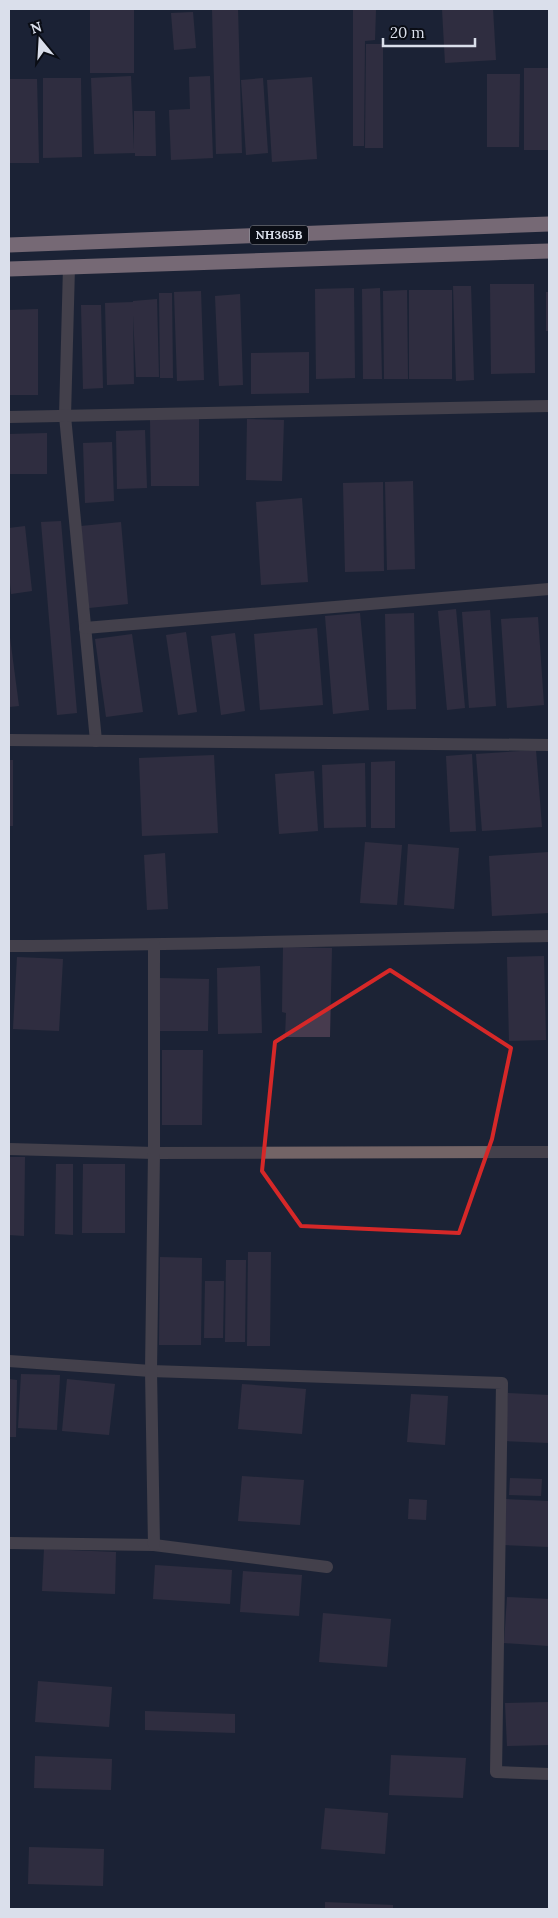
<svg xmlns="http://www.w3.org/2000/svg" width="558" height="1918" viewBox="0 0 558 1918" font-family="Lora,serif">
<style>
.building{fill:#473b4e}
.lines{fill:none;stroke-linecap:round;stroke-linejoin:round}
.minor{stroke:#736466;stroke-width:12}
.highway{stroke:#e4bec3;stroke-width:15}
.marked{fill:none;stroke:#d62828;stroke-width:4;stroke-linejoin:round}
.labels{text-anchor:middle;stroke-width:4;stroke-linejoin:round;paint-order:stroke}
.shield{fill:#0a0d15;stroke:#9ca0ab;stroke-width:1}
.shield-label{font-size:12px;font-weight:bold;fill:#dadfeb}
</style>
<rect width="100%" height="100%" fill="#1c2335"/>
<g class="building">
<rect x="90" y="9" width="44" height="64"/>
<polygon points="212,9 238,9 242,153 216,154"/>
<polygon points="353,9 376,9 375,40 365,41 364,146 353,146"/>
<polygon points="442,9 493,9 496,60 445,63"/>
<polygon points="193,12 196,48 174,50 171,13"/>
<polygon points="366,44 383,44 383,148 365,148"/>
<rect x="524" y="68" width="25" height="82"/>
<polygon points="487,74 520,74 519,147 487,147"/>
<polygon points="131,76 134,150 134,111 155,111 156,156 135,156 135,153 94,154 91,78"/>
<polygon points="210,76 213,158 171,160 169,110 190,109 189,77"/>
<polygon points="312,77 317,159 272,162 267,80"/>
<polygon points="43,78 81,78 82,157 43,158"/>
<polygon points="263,78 268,153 246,155 241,80"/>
<polygon points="9,79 37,79 39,163 9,163"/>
<polygon points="490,284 534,284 535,373 491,374"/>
<polygon points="453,286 471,286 474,380 456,381"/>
<polygon points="354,288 355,378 316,379 315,289"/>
<polygon points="380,288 382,379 363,379 362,289"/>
<polygon points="407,290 408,379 384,379 383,291"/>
<rect x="409" y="290" width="43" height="89"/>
<polygon points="201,291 204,380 177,381 174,292"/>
<rect x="546" y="292" width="3" height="39"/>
<polygon points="159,293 172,293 173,378 160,378"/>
<polygon points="240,294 243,385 219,386 215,296"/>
<polygon points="157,299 159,377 136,377 133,315 134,384 107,385 105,303 133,302 133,301"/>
<polygon points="81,305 101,305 103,388 83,389"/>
<polygon points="38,309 38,395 9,395 9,310"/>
<polygon points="309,352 309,393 251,394 251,353"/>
<polygon points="150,419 199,419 199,486 151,486"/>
<polygon points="247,419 284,420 282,481 246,480"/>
<polygon points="145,430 147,488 117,489 116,431"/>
<polygon points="47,433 47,474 9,474 9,434"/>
<polygon points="112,442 114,501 85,503 83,443"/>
<polygon points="413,481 415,569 387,570 385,482"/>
<polygon points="383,482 384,571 345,572 343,483"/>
<polygon points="302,498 308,582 261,585 256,502"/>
<polygon points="61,521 77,713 57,715 41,522"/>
<polygon points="121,522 128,604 89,608 81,526"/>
<polygon points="25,526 32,591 11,594 9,573 9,528"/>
<polygon points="456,609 465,708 447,710 438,611"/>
<polygon points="490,610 496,706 469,708 462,612"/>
<polygon points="360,613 369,710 333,714 325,616"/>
<polygon points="414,613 416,709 387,710 385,614"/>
<polygon points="538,617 544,705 507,708 501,619"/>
<polygon points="317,628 323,705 260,710 254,634"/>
<polygon points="9,630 19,706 9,707"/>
<polygon points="186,632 197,712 178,715 166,635"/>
<polygon points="235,633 245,711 221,715 211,636"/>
<polygon points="132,634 143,712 106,717 95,639"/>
<polygon points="536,750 542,827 482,831 476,754"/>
<polygon points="472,754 476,831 450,832 446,756"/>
<polygon points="214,755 218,833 142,836 139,758"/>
<rect x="9" y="760" width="4" height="66"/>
<polygon points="395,761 395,828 371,828 371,762"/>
<polygon points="365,763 366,827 324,828 322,765"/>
<polygon points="314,771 318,831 279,834 275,774"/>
<polygon points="365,842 402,845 397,905 360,903"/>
<polygon points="408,844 459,848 454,909 404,905"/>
<polygon points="549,852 549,913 492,916 489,856"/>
<polygon points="165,853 168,909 147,910 144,855"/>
<polygon points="283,947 332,948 330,1037 285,1037 286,1013 282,1012"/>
<polygon points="544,956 546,1040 509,1041 507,957"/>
<polygon points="17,957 63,959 59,1031 13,1029"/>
<polygon points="260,966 262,1033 218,1034 217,968"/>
<polygon points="159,978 209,979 208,1031 159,1031"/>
<polygon points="162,1050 203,1050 202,1125 162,1125"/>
<polygon points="9,1157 25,1157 24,1236 9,1235"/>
<polygon points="56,1164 73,1164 73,1235 55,1234"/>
<polygon points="83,1164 125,1164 125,1233 82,1233"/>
<polygon points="248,1252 271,1252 270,1346 247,1346"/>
<polygon points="160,1257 202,1258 201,1345 159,1345"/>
<polygon points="226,1260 246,1260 245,1342 225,1342"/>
<polygon points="205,1281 224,1281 223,1338 204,1338"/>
<polygon points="21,1374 60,1375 57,1430 18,1428"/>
<polygon points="9,1379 17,1380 16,1437 9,1437"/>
<polygon points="67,1379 115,1384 109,1435 62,1431"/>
<polygon points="242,1384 306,1389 302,1434 238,1429"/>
<polygon points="508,1393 549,1395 549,1443 505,1441"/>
<polygon points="411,1394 448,1396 445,1445 407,1442"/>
<polygon points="242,1476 304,1480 300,1525 238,1521"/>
<polygon points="510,1478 542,1479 541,1496 509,1495"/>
<polygon points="409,1499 427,1500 426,1520 408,1519"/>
<polygon points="505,1499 549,1501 549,1547 503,1545"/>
<polygon points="44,1549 116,1552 115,1594 42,1591"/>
<polygon points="155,1565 232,1570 230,1604 153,1599"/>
<polygon points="243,1571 302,1575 299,1616 240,1612"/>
<polygon points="507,1597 549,1599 549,1646 504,1643"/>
<polygon points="323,1613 391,1619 387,1667 319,1662"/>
<polygon points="38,1681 112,1687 109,1727 35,1722"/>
<polygon points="549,1702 549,1745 507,1746 505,1703"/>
<polygon points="145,1711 235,1714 235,1733 145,1730"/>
<polygon points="391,1755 466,1758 463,1798 389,1795"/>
<polygon points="35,1756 112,1759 111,1790 34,1788"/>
<polygon points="325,1808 388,1813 385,1854 321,1849"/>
<polygon points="29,1847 104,1849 103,1886 28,1884"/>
<polygon points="325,1902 393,1905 393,1909 325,1909"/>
</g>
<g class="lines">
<g class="minor">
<polyline points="69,267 65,416 96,741"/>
<polyline points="9,417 549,406"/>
<polyline points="85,628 549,589"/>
<polyline points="9,740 549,745"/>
<path d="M 9,946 C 189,945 369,939 549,936"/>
<polyline points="9,1149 154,1153 549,1152"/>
<polyline points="9,1361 151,1371 502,1383 496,1772 549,1774"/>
<polyline points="9,1543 154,1545 327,1567"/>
<polyline points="154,1545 151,1371 154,1153 154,945"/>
</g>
<g class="highway">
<polyline points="9,245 549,224"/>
<polyline points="9,269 549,251"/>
</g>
</g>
<path d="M0 0H558V1918H0ZM 390,970 L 511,1048 L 492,1139 L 459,1233 L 301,1226 L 262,1171 L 275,1042 Z" fill="#1c2335" fill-opacity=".55" fill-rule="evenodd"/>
<path class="marked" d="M 390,970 L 511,1048 L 492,1139 L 459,1233 L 301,1226 L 262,1171 L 275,1042 Z"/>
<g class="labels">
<rect class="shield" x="250" y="225.5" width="58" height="19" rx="4"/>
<g class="shield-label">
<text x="279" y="239">NH365B</text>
</g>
</g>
<rect width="558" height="1918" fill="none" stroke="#dadfeb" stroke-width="20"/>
<g transform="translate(40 40) rotate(342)" stroke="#0a0d15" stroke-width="4" paint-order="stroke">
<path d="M0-4L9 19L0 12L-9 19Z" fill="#dadfeb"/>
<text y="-8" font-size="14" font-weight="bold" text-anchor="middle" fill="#dadfeb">N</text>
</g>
<path d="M383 38v8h92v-8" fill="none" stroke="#dadfeb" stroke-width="2.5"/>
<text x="390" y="38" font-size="15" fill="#dadfeb" stroke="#0a0d15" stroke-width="4" paint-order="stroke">20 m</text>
</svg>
